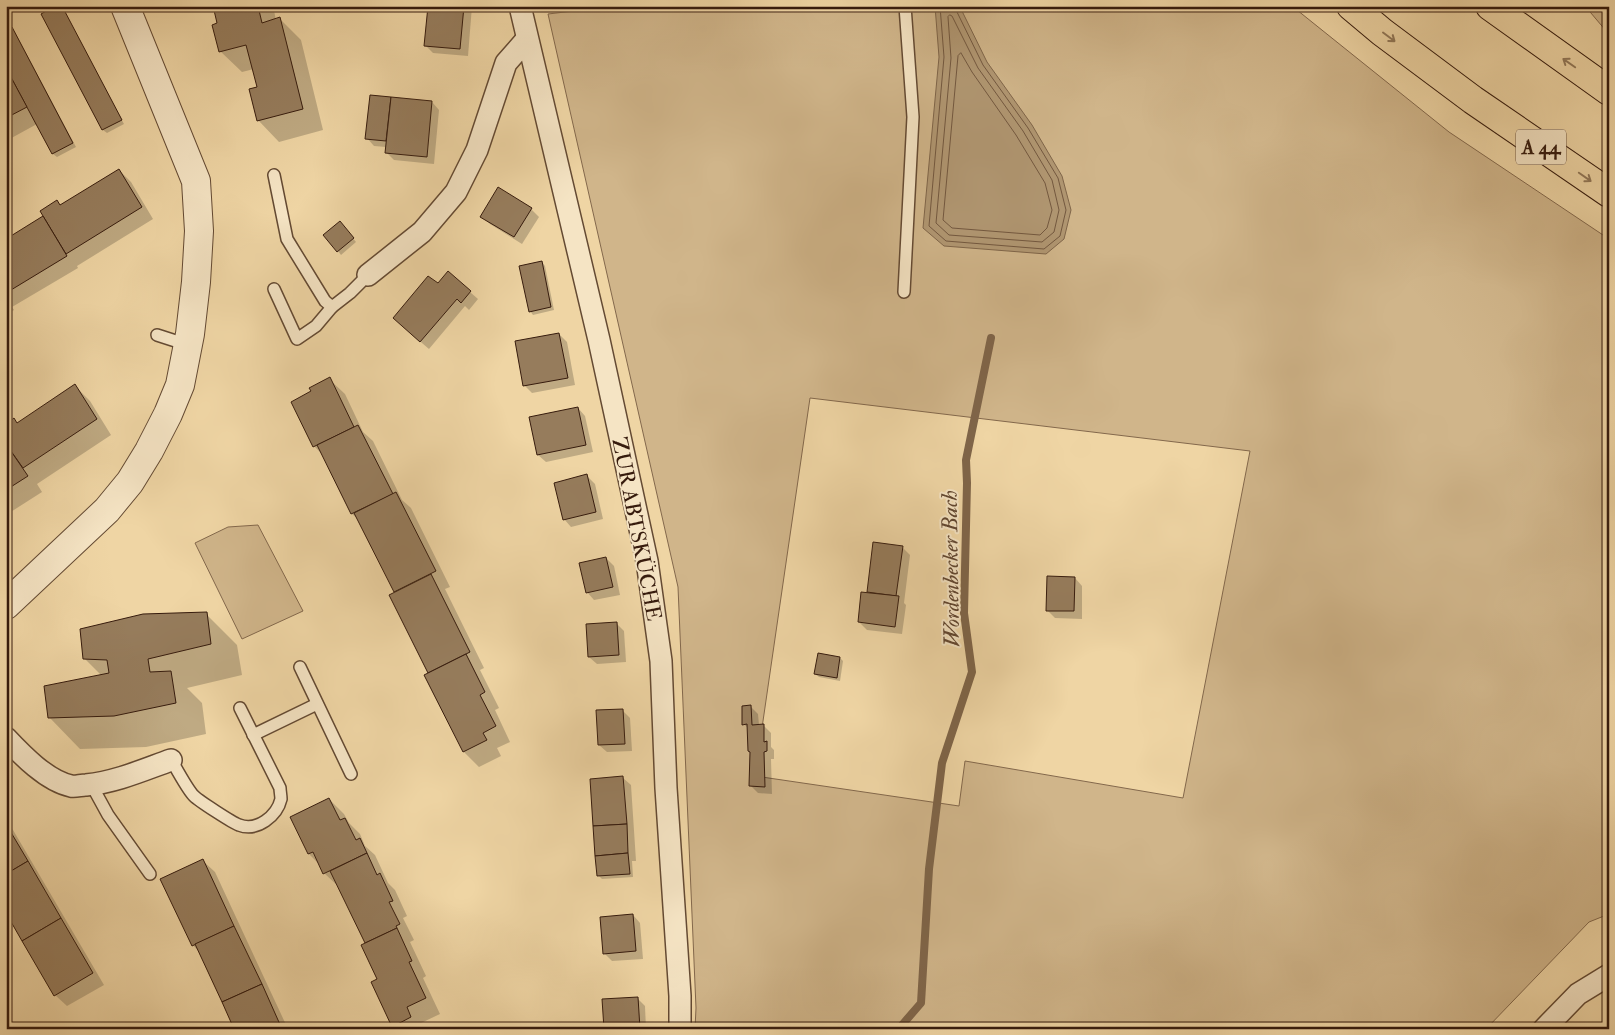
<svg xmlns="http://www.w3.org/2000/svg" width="1615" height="1035" viewBox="0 0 1615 1035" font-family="'IM FELL Double Pica',serif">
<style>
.green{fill:#d0b58a;stroke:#83684c;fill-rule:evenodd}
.water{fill:#b09671;stroke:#7f6549}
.shadow{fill:#0003}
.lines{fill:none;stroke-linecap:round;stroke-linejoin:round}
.shore{stroke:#73583f;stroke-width:1}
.stream{stroke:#7f6549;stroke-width:8}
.building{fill:#967c5c;stroke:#361b0d}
.service-casing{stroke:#644a33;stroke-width:14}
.minor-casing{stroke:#644a33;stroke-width:24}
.tertiary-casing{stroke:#644a33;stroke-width:30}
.motorway-casing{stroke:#361b0d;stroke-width:30}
.service{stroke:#f5e4c4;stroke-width:11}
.minor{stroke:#f5e4c4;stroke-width:21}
.tertiary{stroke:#f5e4c4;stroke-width:28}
.motorway{stroke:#efd5a4;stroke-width:28}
.oneway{stroke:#927858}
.labels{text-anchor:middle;stroke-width:4;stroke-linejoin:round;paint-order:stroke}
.shield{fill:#f5e4c4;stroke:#6f5744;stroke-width:1}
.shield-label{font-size:20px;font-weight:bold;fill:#361b0d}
.street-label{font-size:21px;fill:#361b0d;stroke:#f5e4c4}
.water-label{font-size:22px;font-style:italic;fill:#614630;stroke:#f5e4c4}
</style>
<rect width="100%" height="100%" fill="#efd5a4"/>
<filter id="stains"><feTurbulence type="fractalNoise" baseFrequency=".004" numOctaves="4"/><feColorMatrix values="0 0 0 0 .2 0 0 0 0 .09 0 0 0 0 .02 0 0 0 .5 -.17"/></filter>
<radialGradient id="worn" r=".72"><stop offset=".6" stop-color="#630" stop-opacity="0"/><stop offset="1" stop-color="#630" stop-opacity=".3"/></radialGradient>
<g class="green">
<path d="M 615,6 L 1292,6 L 1449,132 L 1609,239 L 1609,914 L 1589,922 L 1486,1029 L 695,1029 L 696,1008 L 678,587 L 548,14 ZM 810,398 L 1250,451 L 1183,798 L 965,761 L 959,806 L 755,776 Z"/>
<polygon points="1585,6 1609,7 1609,33 1607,32"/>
<polygon points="258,525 303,611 242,639 195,543 228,527"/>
</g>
<polygon class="water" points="935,6 960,7 987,62 1032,125 1062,176 1071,210 1064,239 1046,254 944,246 923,228 939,57"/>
<g class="shadow">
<polygon points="61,6 124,124 107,133 103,130 42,15"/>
<polygon points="214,6 273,6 276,20 280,19 301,40 323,130 279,142 258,120 259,88 254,69 242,72 220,51 219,24"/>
<polygon points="429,6 472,6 468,56 433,53 425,45"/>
<polygon points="12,29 15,32 76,147 57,157 53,154 37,124 6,141 6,32"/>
<polygon points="371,96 432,102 439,110 434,164 394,160 386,152 386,147 374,146 367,138"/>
<polygon points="119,170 131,182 153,219 77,266 78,268 12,307 14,310 6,315 6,240 45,217 57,202 61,206"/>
<polygon points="531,209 539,217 522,244 490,224 482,217"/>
<polygon points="343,226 356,242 341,255 338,251"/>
<polygon points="542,262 545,266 554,310 533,315 530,311"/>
<polygon points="448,273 478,299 469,310 465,306 429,349 402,326"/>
<polygon points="559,334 567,342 575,385 532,393 524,385"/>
<polygon points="329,379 345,394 363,432 373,441 402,500 411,508 450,587 445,589 484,668 480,670 499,708 495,710 510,742 497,748 501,756 479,767 464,752 426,676 430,674 391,595 396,593 359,520 352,514 323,455 314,446 292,402 313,392"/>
<polygon points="75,386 90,401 111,435 37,484 42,492 6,515 6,425 14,420 18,424"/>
<polygon points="578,408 585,416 593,452 546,462 538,455"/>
<polygon points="587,476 595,484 603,519 571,527 564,519"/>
<polygon points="874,543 902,547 910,555 904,603 906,605 902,634 867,630 859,622 868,594"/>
<polygon points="606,558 614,566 620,595 594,600 587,592"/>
<polygon points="1075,578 1082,586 1082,619 1055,618 1047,610"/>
<polygon points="206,614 237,645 242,675 187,688 202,703 206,734 146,747 80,749 49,717 102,676 85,659"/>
<polygon points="617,624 624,631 626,662 597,664 589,657"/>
<polygon points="840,658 843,661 840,681 819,677 815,674"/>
<polygon points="750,706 758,714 759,725 763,725 771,733 771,747 774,750 774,759 771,759 772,794 758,793 750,785 751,752 749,729 744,724"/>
<polygon points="622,710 630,718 632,751 607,752 599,745"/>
<polygon points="623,778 631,785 636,861 632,861 633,877 602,879 598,875"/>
<polygon points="329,799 344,814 349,823 360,834 365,846 375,855 388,883 395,890 407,916 403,918 414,940 410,942 426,976 423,978 440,1014 421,1023 424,1029 396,1029 393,1026 367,944 340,888 324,873 320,865 309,854 291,817"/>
<polygon points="6,818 104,985 67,1006 55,995 6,911"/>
<polygon points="203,861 215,872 288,1029 235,1029 199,952 193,945"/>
<polygon points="633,915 640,923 643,959 612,961 604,953"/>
<polygon points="637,998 645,1006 646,1029 605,1029"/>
</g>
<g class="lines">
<g class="shore">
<polyline points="940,6 944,57 929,226 946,241 1044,249 1060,236 1066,210 1058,178 1028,128 983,65 956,10 956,6"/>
<polygon points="950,15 952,16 978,68 1023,131 1052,180 1059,210 1054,232 1042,242 949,235 936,223 951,58 948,17"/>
<polygon points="961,53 972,72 1016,135 1045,183 1052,210 1047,228 1040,235 952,228 943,220 958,56"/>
</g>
<polyline class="stream" points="903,1029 902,1025 921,1003 929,869 942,763 972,672 964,613 967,483 966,460 991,338"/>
</g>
<g class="building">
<polygon points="55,6 62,6 122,120 102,130 41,14"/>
<polygon points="213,6 258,6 262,23 280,17 303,109 257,121 249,89 257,87 246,45 219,52 212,25 217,23"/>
<polygon points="428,6 464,6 460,49 424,46"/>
<polygon points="12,27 73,143 52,154 6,68 6,31"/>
<polygon points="6,68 27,107 6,118"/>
<polygon points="370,95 391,97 386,141 365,139"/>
<polygon points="391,97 432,101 427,157 385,153"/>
<polygon points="119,169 142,207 66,254 40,211 57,200 60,205"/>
<polygon points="498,187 532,208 514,237 480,217"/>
<polygon points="43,216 67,256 6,293 6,239"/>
<polygon points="340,221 354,238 337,252 323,235"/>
<polygon points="542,261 551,307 529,312 519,266"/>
<polygon points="448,271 471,291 461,303 457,299 420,342 393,318 428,276 438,283"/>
<polygon points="559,333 568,378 523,386 515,341"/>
<polygon points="330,377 354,427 313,447 291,402 311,391 309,388"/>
<polygon points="75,384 97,419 23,468 6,444 6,424 14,418 17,423"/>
<polygon points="578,407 586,445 537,455 529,417"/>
<polygon points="358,425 393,494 351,514 317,445"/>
<polygon points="6,444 28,476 6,490"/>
<polygon points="587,474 596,512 563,520 554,483"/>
<polygon points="396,492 436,571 394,592 354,513"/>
<polygon points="873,542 903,546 896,596 867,592"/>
<polygon points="606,557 613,587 586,593 579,563"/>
<polygon points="431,574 470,652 428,673 389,595"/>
<polygon points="1047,576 1075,577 1074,611 1046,611"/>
<polygon points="861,592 899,596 895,627 858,622"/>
<polygon points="207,612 211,644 148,659 150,672 171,671 176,703 114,716 48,718 44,686 109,673 107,660 83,659 80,629 143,614"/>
<polygon points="617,622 619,655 588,657 586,624"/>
<polygon points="818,653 840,657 837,678 814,674"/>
<polygon points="466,654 485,692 480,695 496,726 483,733 487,740 463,752 424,675"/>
<polygon points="751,705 752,725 764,724 764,742 767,741 767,751 764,752 765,787 749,786 750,752 748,751 747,724 742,725 742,706"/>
<polygon points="623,709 625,744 598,745 596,710"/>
<polygon points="623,776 627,824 593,826 590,779"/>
<polygon points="329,798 340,820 345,818 356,840 360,838 367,853 323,874 313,852 308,854 290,817"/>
<polygon points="6,824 28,861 6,874"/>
<polygon points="627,824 628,853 595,856 593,826"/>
<polygon points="367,853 377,875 380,873 393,901 389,902 400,924 396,926 397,928 365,943 330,871"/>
<polygon points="628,853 630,874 597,876 595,856"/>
<polygon points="203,859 234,926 192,946 160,879"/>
<polygon points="28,861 61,918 22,941 6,913 6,874"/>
<polygon points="633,914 636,951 603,954 600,917"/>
<polygon points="61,918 93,973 54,996 22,941"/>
<polygon points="234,926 262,984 222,1002 195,944"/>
<polygon points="397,928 412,961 409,962 426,998 407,1007 411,1017 392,1027 371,982 377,979 361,945"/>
<polygon points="262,984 282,1029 234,1029 222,1002"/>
<polygon points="638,997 640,1029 604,1029 602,999"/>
</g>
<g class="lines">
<defs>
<g id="service">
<polyline points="274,175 287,239 325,301 332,307 350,293 368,275"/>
<polyline points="274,289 297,339 316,326 332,307"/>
<polyline points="904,292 913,117 905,6"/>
<polyline points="157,335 188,345"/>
<polyline points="300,667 351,774"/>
<polyline points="253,735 317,704"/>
<path d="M 171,760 C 177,769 187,789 194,796 C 199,801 233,823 239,825 C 257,832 277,816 281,799 C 281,796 280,791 280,788 L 240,708"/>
<polyline points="91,784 108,815 150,874"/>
</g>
<g id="minor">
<polyline points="520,6 599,340 647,561 661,661 666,788 680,996 680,1029"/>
<polyline points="368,275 422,232 456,192 477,150 506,63 527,39"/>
<path d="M 6,738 C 22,755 47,781 71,786 C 75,787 81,785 86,785 C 116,782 143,770 171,760"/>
<polyline points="1544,1029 1578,994 1609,975"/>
</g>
<polyline id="tertiary" points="6,605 107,510 130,482 149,451 168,414 180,385 190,334 196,282 199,231 196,181 125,6"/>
<g id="motorway">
<polyline points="1351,6 1382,32 1473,100 1609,193"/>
<polyline points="1490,6 1609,91"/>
</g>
</defs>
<use href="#service" class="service-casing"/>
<use href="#minor" class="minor-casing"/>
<use href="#tertiary" class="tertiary-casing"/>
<use href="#motorway" class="motorway-casing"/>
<use href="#service" class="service"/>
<use href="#minor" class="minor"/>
<use href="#tertiary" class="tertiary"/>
<use href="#motorway" class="motorway"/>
</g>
<defs><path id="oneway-shaft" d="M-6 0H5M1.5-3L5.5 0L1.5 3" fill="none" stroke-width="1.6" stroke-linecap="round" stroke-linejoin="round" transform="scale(1.25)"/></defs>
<g class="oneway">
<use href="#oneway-shaft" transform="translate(1389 37) rotate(37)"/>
<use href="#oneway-shaft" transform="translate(1569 63) rotate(-145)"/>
<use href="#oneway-shaft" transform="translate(1585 177) rotate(35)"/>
</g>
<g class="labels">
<rect class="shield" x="1516" y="129.5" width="50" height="35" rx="4"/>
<g class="shield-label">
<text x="1541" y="154">A 44</text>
</g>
<g class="street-label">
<text transform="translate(637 529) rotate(79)" y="7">ZUR ABTSKÜCHE</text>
</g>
<g class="water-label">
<text transform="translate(950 569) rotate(-91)" y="8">Wordenbecker Bach</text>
</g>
</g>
<rect width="1615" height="1035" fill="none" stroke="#efd5a4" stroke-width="25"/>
<rect x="8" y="8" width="1600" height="1020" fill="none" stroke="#361b0d" stroke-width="2.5"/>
<rect x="12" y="12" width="1590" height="1010" fill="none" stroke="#361b0d"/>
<rect width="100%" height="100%" filter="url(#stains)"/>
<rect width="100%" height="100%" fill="url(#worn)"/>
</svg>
